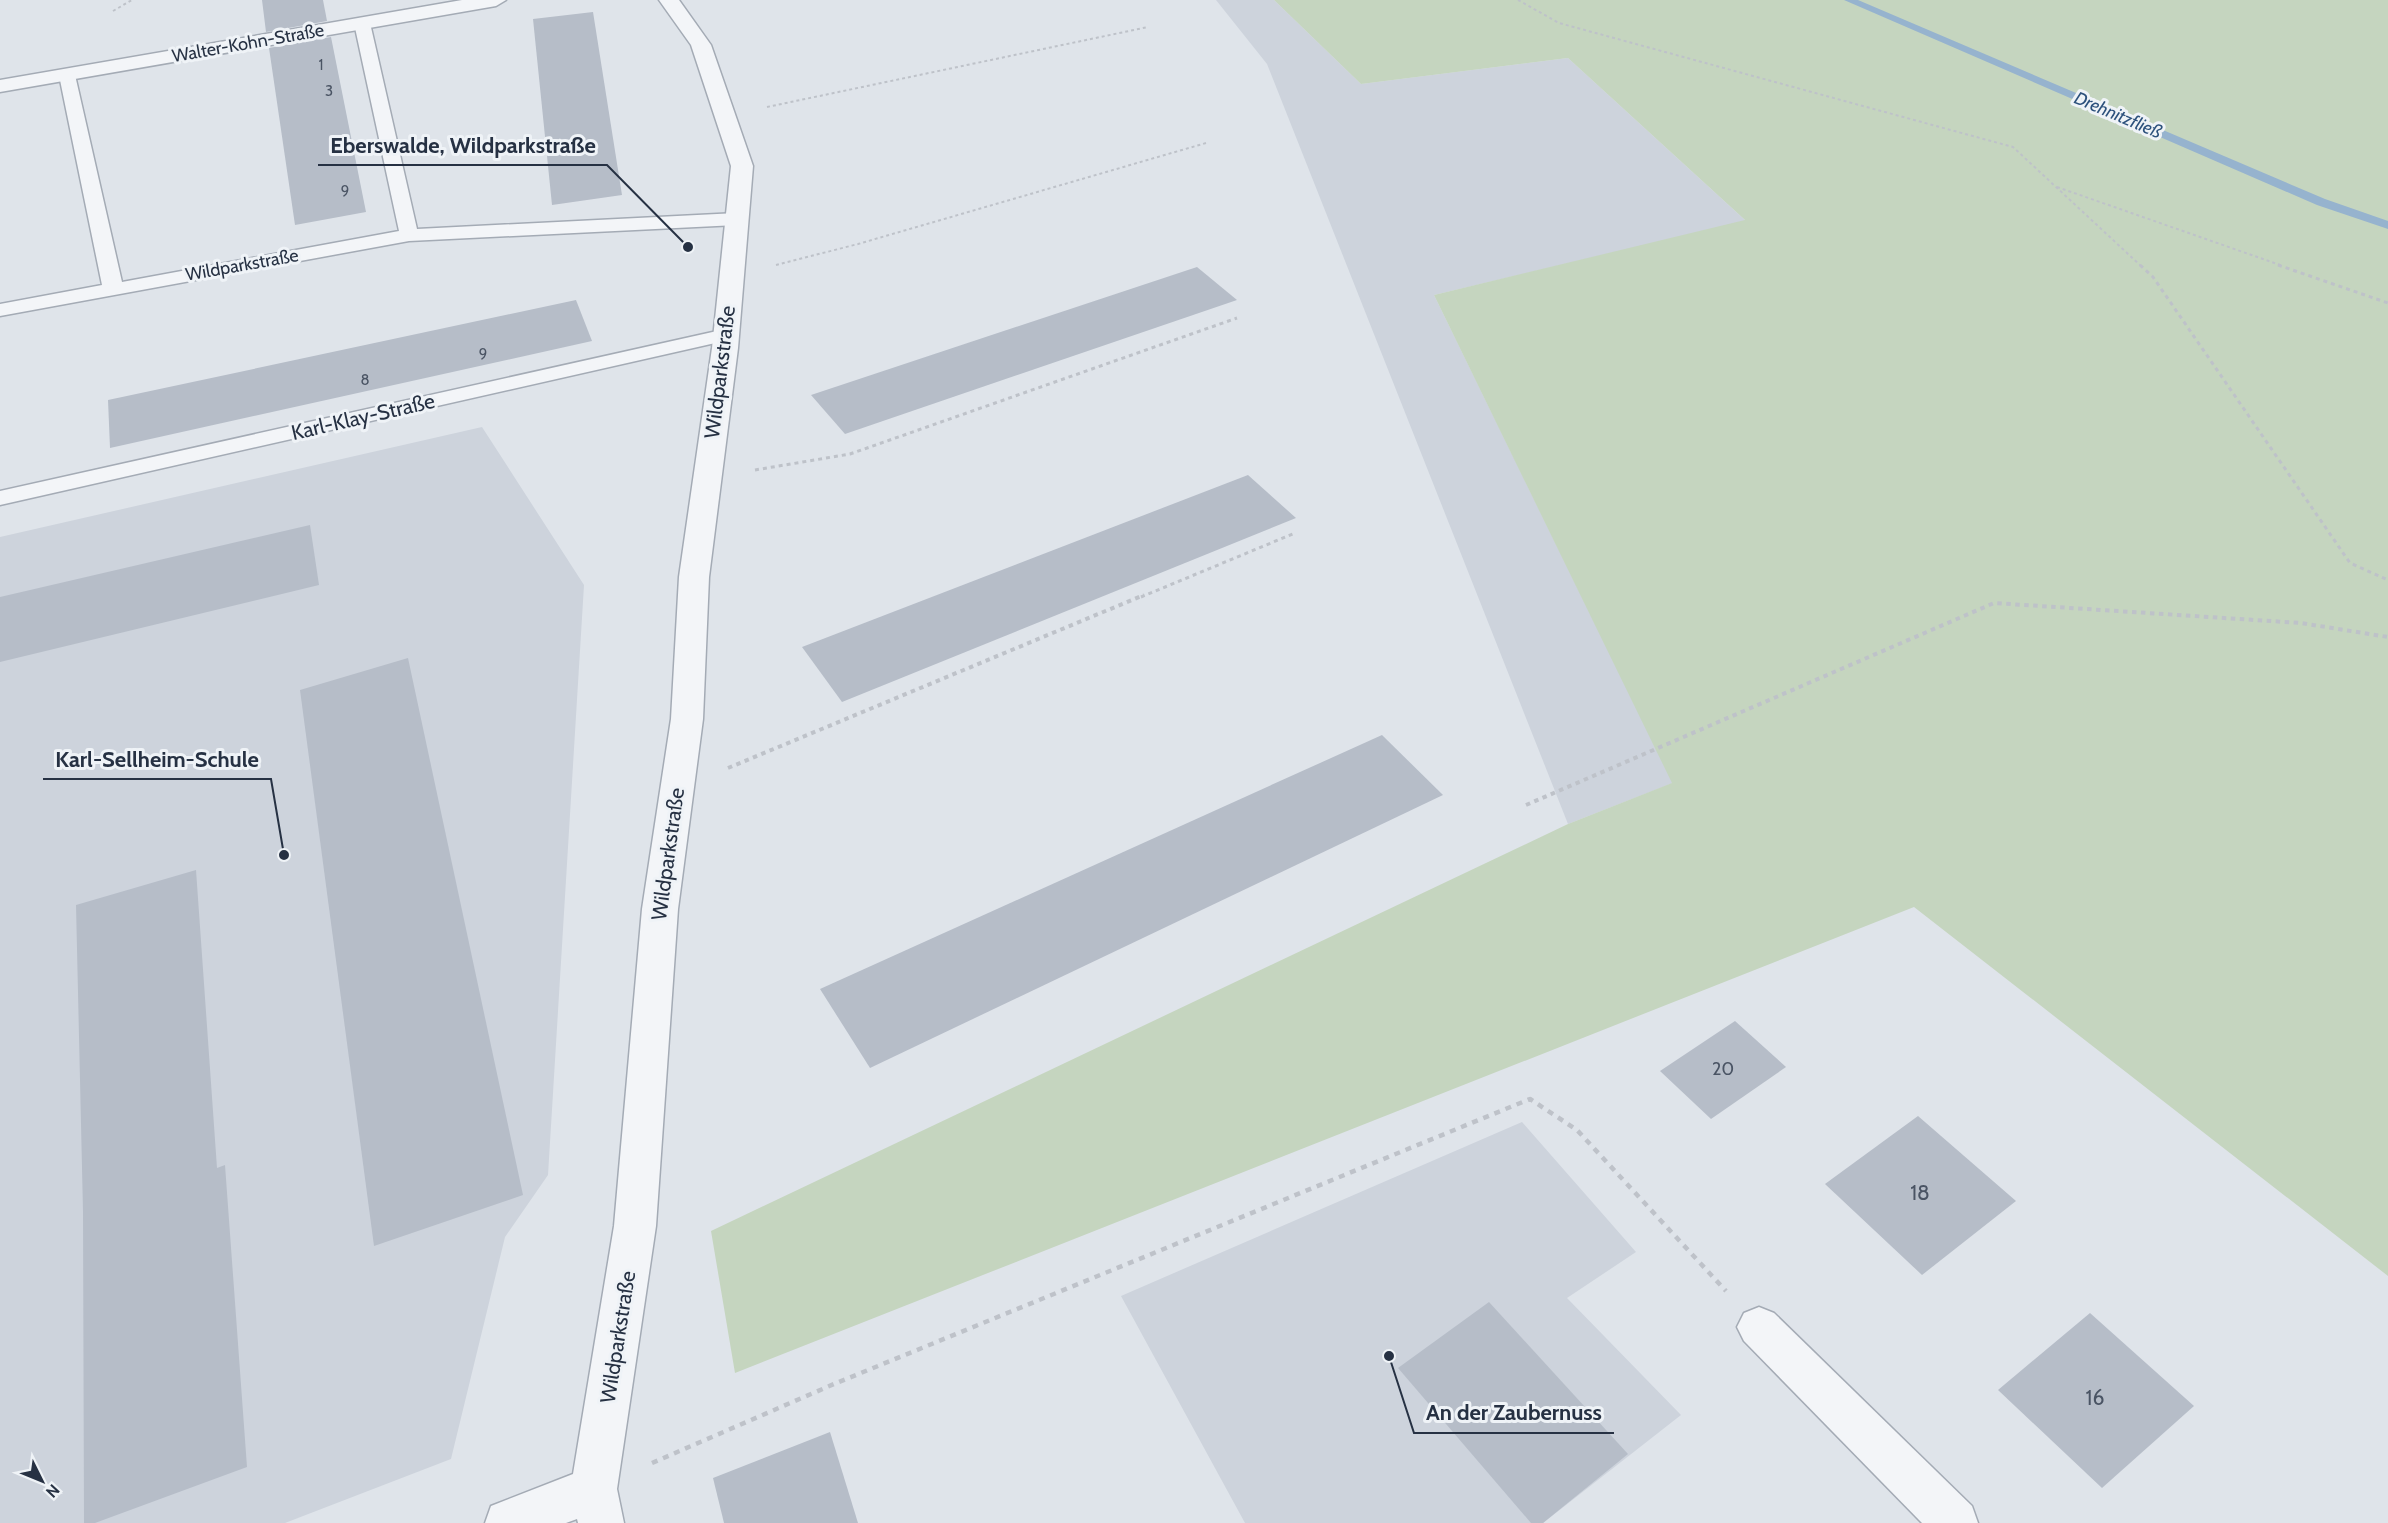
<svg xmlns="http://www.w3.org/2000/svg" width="2388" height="1523" viewBox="0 0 2388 1523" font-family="Cabin,sans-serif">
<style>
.built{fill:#cdd3dc}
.green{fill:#c5d5bf}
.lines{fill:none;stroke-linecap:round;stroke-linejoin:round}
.stream{fill:#96b3ce;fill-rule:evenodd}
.building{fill:#b6bdc8}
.service-casing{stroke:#a4abb5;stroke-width:3}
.minor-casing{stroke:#a4abb5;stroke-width:3}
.path-far3{stroke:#bec2c9;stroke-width:2;stroke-dasharray:3 3;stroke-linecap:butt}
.path-far2{stroke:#bec2c9;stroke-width:3;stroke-dasharray:4 4;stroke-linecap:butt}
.path-far1{stroke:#bec2c9;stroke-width:4;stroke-dasharray:4.5 4.5;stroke-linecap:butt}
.path{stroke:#bec2c9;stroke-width:4.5;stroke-dasharray:6 6;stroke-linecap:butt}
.service{fill:#f3f5f8;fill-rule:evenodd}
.minor{fill:#f3f5f8;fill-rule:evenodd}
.labels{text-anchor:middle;stroke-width:6;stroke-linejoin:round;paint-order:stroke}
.far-number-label{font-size:15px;fill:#4a5464}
.far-street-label{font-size:18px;fill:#263143;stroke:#eff3f7}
.far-water-label{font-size:18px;font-style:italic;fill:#2c517c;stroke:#eff3f7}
.number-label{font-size:18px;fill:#4a5464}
.street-label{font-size:21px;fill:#263143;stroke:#eff3f7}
.near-number-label{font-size:21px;fill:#4a5464}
.leader{fill:none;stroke:#263143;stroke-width:2}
.callout-dot{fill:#263143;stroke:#eff3f7;stroke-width:2}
.callout-label{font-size:22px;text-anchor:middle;font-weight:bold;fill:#263143;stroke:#eff3f7;stroke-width:6;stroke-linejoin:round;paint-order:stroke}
</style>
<rect width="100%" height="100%" fill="#dfe4ea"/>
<g class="built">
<polygon points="1216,0 1274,0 1361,84 1568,58 1746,221 1434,295 1673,783 1568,824 1267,64"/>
<polygon points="482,427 584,585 548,1175 505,1237 451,1459 285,1523 0,1523 0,537"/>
<polygon points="1522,1122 1636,1252 1567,1298 1681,1415 1543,1523 1245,1523 1121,1296"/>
</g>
<polygon class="green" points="1274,0 2388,0 2388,1276 1914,907 735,1373 711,1231 1568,824 1672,783 1434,295 1745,220 1568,58 1361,84"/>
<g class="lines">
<polygon class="stream" points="1844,0 1858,0 2325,199 2388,221 2388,229 2317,205"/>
</g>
<g class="building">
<polygon points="262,0 323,0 327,21 266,32"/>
<polygon points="593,12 622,195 552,205 533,19"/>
<polygon points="331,37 366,212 295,225 269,48"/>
<polygon points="1197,267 1237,300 845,434 811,395"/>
<polygon points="576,300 592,341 110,448 108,400"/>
<polygon points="1248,475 1296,518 842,702 802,647"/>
<polygon points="310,525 319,585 0,662 0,597"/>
<polygon points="408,658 523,1195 374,1246 300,690"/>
<polygon points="1382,735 1443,795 870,1068 820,989"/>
<polygon points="196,870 217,1168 225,1165 247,1467 95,1523 84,1523 83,1211 76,905"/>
<polygon points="1735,1021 1786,1067 1711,1119 1660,1071"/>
<polygon points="1918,1116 2016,1201 1922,1275 1825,1184"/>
<polygon points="1489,1302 1628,1454 1543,1523 1531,1523 1398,1368"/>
<polygon points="2090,1313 2194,1406 2102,1488 1998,1390"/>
<polygon points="830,1432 858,1523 724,1523 713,1478"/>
</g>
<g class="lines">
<defs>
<g id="service">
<polygon points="362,18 370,23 417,229 737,213 747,219 737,225 409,241 0,316 0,304 102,285 59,75 67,70 75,75 122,282 399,231 354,23"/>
<polygon points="726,329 733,331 736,335 733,339 0,505 0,491"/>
</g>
<g id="minor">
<polygon points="462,0 506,0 496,6 0,92 0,80"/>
<polygon points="659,0 679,0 711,45 753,166 738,348 709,577 703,719 678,909 656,1226 617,1489 624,1523 578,1523 577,1519 566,1523 485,1523 491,1506 573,1474 614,1226 642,909 671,719 679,577 712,348 731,166 691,45"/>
<polygon points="1759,1307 1774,1313 1972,1506 1978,1523 1922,1523 1744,1341 1737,1327 1744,1313"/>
</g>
</defs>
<use href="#service" class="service-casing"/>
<use href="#minor" class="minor-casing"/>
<g class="path-far3">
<polyline points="1518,0 1559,23 2013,147 2141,266"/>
<polyline points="113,11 132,0"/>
<polyline points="767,107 1148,27"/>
<polyline points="2057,187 2283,266"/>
<polyline points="776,265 858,244 1206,143"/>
</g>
<g class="path-far2">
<polyline points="2140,265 2153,277 2350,563 2388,580"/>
<polyline points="2278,265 2388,303"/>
<polyline points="755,470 850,454 1237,318"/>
<polyline points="1141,597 1295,533"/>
</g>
<g class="path-far1">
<polyline points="728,768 1144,595"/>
<polyline points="1526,805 1994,603 2301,623 2388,637"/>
</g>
<polyline class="path" points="652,1463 834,1384 1530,1099 1577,1130 1726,1291"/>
<use href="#service" class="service"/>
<use href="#minor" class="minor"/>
</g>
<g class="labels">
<g class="far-number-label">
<text x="321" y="70">1</text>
<text x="329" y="96">3</text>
<text x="345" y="196">9</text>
<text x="483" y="359">9</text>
<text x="365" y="385">8</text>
</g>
<g class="far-street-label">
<text transform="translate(248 43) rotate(-10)" y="6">Walter-Kohn-Straße</text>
<text transform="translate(242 265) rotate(-10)" y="6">Wildparkstraße</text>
</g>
<g class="far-water-label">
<text transform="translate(2118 115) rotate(23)" y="6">Drehnitzfließ</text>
</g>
<g class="number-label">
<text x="1723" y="1075">20</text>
</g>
<g class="street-label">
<text transform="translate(720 372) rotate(-83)" y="7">Wildparkstraße</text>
<text transform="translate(363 417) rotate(-13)" y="7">Karl-Klay-Straße</text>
<text transform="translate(668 854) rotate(-82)" y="7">Wildparkstraße</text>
<text transform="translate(618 1337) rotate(-81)" y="7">Wildparkstraße</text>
</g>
<g class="near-number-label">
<text x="1920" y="1200">18</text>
<text x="2095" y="1405">16</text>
</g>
</g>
<path class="leader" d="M688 247L607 165H318M284 855L271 779H43M1389 1356L1414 1433H1614"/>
<g class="callout-dot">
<circle cx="688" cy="247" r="6"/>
<circle cx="284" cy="855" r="6"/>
<circle cx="1389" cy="1356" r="6"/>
</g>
<g class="callout-label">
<text x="463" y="153">Eberswalde, Wildparkstraße</text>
<text x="157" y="767">Karl-Sellheim-Schule</text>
<text x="1514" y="1420">An der Zaubernuss</text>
</g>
<g transform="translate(42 1481) rotate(133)" stroke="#eff3f7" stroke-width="4.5" paint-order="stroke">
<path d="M0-4.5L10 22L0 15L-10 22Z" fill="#263143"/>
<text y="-9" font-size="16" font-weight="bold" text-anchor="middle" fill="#263143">N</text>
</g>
</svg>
